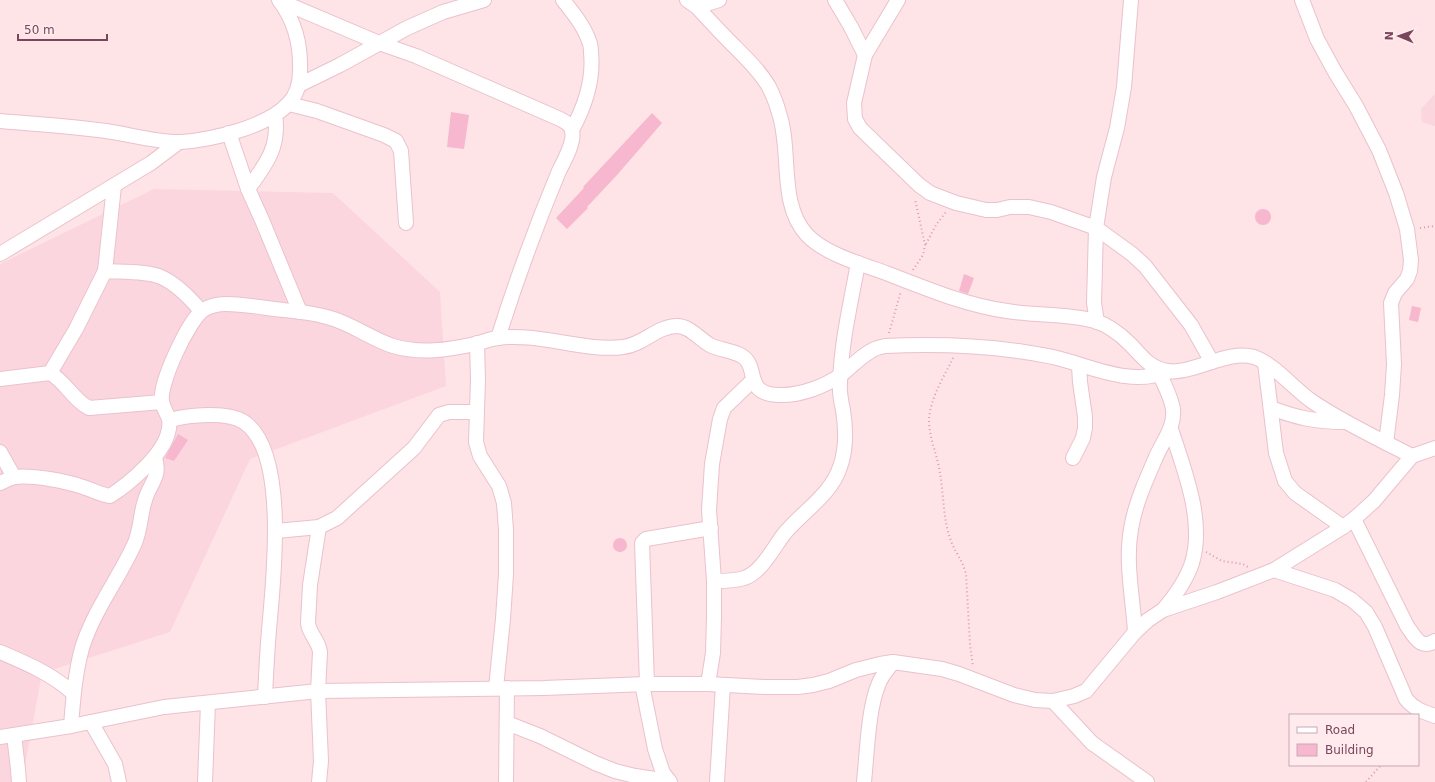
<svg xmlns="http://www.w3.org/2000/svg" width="1435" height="782" viewBox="0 0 1435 782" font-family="'DejaVu Sans',sans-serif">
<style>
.residential{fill:#fcd6de}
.building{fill:#f7b7ce}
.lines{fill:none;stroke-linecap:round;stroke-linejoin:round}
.minor-casing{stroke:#e9c2cd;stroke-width:16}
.path{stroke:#dc9ab3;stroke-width:2;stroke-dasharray:1 3;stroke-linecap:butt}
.minor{stroke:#fff;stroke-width:14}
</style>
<rect width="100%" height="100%" fill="#fee3e7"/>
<g class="residential">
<polygon points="1435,94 1435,126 1434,126 1422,122 1421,109"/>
<polygon points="154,189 333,193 440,292 446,386 250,459 170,632 42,673 22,782 0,782 0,264"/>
</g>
<g class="building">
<polygon points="451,112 469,115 464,149 447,147"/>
<polygon points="652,113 662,123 617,175 587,207 588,208 567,229 556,218 584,188 583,187"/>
<circle cx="1263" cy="217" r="8"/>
<polygon points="964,274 974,278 968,294 959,291"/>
<polygon points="1412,306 1421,308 1418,322 1409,320"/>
<polygon points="178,434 188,440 174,461 165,458"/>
<circle cx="620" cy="545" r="7"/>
</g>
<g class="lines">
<defs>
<g id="minor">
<path d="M 563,0 C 573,13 584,26 589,41 C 591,45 591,49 591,53 C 594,81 585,106 572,130"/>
<path d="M 687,0 L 697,7 C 709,20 720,32 732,44 C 745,57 760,71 769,87 C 773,95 777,105 779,113 C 792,151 778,204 807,235 C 825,254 861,264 886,273 C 925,288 965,305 1007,311 C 1036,316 1066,313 1095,321 C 1108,325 1121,335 1130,344 C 1142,356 1149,368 1167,371 C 1192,375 1228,349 1254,357 C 1274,364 1295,390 1313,402 C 1344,423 1379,439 1412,456"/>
<polyline points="835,0 851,27 865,55"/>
<polyline points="898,0 865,55 854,103 855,119 860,128 919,185 930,193 956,203 986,210 997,210 1010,207 1029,207 1051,212 1096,228 1132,254 1145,266 1191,325 1212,362"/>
<polyline points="1302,0 1317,39 1335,72 1356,106 1379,150 1396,193 1407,229 1411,260 1410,271 1407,279 1395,293 1391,303 1394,364 1392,395 1386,443"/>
<path d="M 280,1 L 379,43 L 416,56 L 560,119 C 565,122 571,124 572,131 C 575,142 564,161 559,171 C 536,226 516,281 498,338"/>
<polyline points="697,7 719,0"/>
<polyline points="299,85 340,65 407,28 443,12 484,0"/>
<polyline points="289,104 317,111 384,135 396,141 401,151 406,223"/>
<path d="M 0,121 C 35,124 71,126 106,131 C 128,134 159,143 181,142 C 211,140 267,127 288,104 C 297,95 300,83 300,71 C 301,45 295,21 279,0"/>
<polyline points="229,133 248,189 262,220 300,312"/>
<path d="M 248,189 C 266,164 280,147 275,115"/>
<polyline points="0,254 151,163 179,142"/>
<path d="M 105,271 C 120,272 148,271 161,277 C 177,284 190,298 201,311"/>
<polyline points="1097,322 1094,303 1096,228 1104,177 1117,128 1124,87 1131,0"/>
<polyline points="477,343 478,379 476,442 480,456 499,486 504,503 506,530 506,574 503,619 496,688"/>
<polyline points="1265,363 1276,453 1285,481 1295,493 1343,527"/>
<polyline points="50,373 76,329 105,271 114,186"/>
<path d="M 0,379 L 50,373 C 66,382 73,400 89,408 L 162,402"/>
<path d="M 1271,408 C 1297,418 1317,422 1345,422"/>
<path d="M 170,420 C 189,415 227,411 244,422 C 289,452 273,583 269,630 C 267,653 266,675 265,697"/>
<polyline points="0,452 14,477"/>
<polyline points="1073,458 1083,438 1085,428 1085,417 1080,382 1079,366"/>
<path d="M 0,483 C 5,481 10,478 15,477 C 33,475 66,481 83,487 C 93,490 101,495 110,496 C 130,483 162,456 168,433 C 173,415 164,415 162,401 C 159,383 189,320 203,310 C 210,306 218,304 226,304 C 242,304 259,307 274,309 C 292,311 310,312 327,317 C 351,323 371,339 393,346 C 420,354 448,350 475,344 C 482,342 490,339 498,338 C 538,332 584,352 623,347 C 643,345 657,326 677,326 C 690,326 699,339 710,345 C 719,350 732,350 742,356 C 760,367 742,396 782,395 C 802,395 825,386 841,375 C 851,367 860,357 871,351 C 875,348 881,347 885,346 C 929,344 974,345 1018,351 C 1031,353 1045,355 1057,358 C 1093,367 1132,387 1169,371"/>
<path d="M 1354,519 L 1407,626 C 1415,637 1420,650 1435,641"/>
<polyline points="276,531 319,527 337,518 414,448 439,415 449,412 477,412"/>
<path d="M 1274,570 L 1335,590 L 1352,600 L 1366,612 L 1375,627 L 1406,699 C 1414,709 1423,712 1435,716"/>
<path d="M 714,581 C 724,581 735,581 744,578 C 761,573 774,547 784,534 C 802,512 831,495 840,467 C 847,448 846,429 843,410 C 841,401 839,392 840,383 C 841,343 851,302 858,263"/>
<path d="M 1163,610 C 1175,596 1186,581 1192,563 C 1205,520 1184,470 1171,429"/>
<path d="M 1135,632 C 1133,598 1125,563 1131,529 C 1135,504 1146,480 1156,457 C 1163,441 1175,427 1173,409 C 1171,397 1165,386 1160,375"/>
<path d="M 0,652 C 26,663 52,674 73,693"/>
<polyline points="642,684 655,749 663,773 670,782"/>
<polyline points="647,684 642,543 646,539 711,528"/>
<polyline points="708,684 713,653 714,617 714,581 709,510 712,464 720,419 724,408 753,380"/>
<polyline points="1053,701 1092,743 1147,782"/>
<polyline points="91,722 115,764 119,782"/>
<polyline points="507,723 540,736 595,763 615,771 635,776 669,781"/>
<path d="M 71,726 C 73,700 75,674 82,648 C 94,610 118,580 134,545 C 141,530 140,515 145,500 C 150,483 161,477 155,458"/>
<polyline points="14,735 18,769 19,782"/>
<polyline points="0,737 71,726 164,707 318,691 544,688 647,684 708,684 764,687 798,687 813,685 829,681 856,670 880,664 893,662 942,669 959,674 1014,695 1035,700 1053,701 1074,696 1086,691 1135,632 1148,620 1163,610 1217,592 1274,570 1343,527 1354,519 1374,501 1412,456 1435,448"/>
<polyline points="205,782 208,703"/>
<path d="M 319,782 L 321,761 L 318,691 L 320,652 C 319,641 309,634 308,623 L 310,585 L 319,527"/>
<polyline points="506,782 507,688"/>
<polyline points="717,782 723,685"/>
<path d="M 864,782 C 867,754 868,708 879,683 C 882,675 888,669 893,662"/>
</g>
</defs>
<use href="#minor" class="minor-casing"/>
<g class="path">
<polyline points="1420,228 1435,226"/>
<polyline points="926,244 936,225 946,212"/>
<polyline points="913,270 923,255 925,245 915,199"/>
<polyline points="889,333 901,291"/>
<path d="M 953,358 C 944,377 930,398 929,420 C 929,439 938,456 940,474 C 944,496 943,520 951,541 C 955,552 963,561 966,574 L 970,644 L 973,667"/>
<polyline points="1206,552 1222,561 1243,564 1248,567"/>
<polyline points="1366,782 1381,765"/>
</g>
<use href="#minor" class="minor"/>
</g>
<rect x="1289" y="714" width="130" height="52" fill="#ffebee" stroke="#c9a9b3"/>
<rect x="1297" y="727" width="20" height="6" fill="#ffffff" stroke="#c9a9b3"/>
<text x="1325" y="734" font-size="12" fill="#79465b">Road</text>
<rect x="1297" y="744" width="20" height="12" fill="#f7b7ce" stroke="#c9a9b3"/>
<text x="1325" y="754" font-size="12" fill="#79465b">Building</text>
<g transform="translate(1399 36) rotate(272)" stroke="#ffebee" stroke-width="3" paint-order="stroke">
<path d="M0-3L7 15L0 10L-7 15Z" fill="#79465b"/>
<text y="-6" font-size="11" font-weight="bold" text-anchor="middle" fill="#79465b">N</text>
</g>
<path d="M18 34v6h89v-6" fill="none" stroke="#79465b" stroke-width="2"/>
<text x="24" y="34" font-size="12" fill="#79465b" stroke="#ffebee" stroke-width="3" paint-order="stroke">50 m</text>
</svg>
